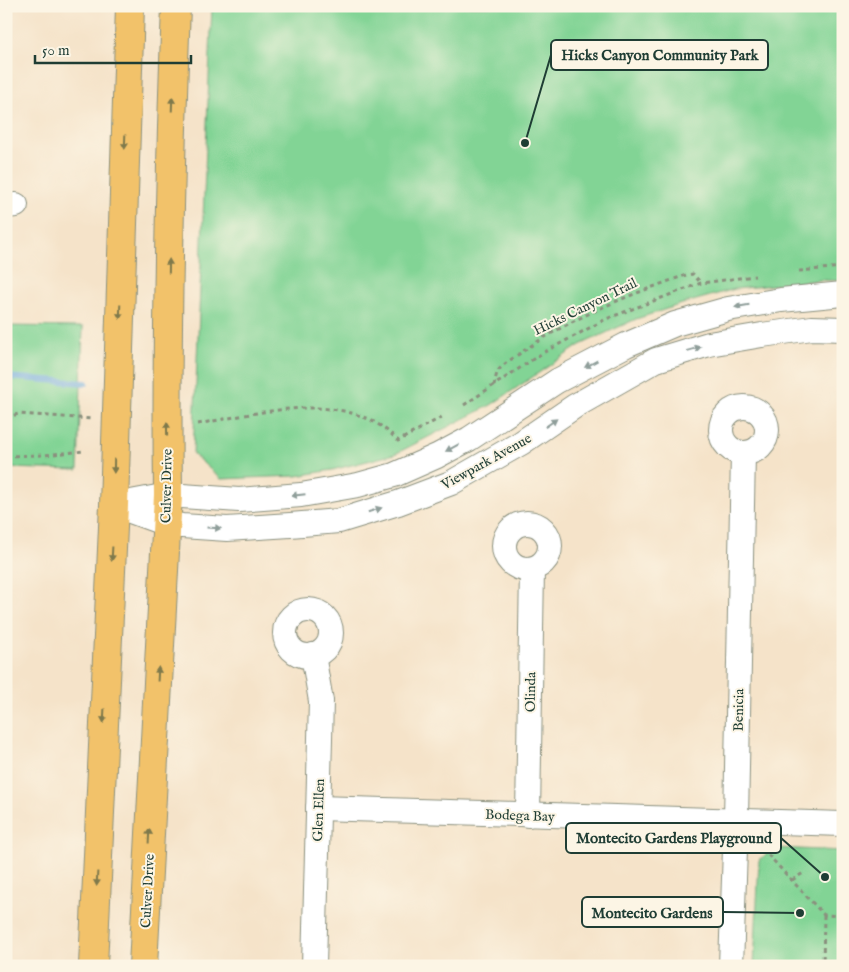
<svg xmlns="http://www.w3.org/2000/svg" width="849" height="972" viewBox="0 0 849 972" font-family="'IM FELL English',serif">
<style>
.green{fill:#82d495;stroke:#508864}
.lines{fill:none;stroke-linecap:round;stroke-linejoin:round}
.stream{stroke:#6aa9dc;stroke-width:6}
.minor-casing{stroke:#8a907e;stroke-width:26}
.major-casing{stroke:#8a907e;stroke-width:30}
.path{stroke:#8a907e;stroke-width:3;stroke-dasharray:4 4;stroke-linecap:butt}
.minor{stroke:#fff;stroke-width:24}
.major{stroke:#f2c26a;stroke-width:28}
.oneway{fill:#7e794c}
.oneway2{fill:#8f9e9a}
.labels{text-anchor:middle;stroke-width:4;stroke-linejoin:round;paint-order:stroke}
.street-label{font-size:14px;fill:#1f3d34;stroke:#fcf5e5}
.leader{fill:none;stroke:#1f3d34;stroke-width:2}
.callout-dot{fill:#1f3d34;stroke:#fcf5e5;stroke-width:2}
.callout{fill:#fcf5e5;stroke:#1f3d34;stroke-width:2}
.callout-label{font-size:15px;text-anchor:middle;font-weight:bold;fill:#1f3d34}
</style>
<rect width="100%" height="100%" fill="#fcf5e5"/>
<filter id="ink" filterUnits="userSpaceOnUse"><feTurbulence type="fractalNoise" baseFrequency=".02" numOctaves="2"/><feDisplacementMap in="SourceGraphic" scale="10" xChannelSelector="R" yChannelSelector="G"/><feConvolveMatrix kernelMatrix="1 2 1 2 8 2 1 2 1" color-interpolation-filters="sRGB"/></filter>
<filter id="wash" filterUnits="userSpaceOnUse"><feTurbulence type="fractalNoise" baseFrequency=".0096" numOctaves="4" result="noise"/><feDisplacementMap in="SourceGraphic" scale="20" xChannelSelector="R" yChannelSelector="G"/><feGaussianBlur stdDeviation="1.12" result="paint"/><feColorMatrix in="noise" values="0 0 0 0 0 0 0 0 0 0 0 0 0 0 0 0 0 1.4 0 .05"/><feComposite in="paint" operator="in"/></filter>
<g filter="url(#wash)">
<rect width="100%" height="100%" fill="#f5e3c9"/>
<g class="green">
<polygon points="212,6 843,6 843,281 821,280 735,289 682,304 636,319 580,345 491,405 395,454 332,470 297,476 221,479 193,454"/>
<polygon points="6,326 83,327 78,470 6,468"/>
<polygon points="775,848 843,851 843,966 754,966 759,860"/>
</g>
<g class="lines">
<polyline class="stream" points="6,377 86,383"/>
</g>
</g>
<g filter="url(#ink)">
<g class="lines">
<defs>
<g id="minor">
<polyline points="6,206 16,205"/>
<circle cx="744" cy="430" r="23"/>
<polyline points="114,505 166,524 182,526 227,529 290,525 339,521 398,503 451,483 521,443 575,406 656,360 709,344 762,335 812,328 843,329"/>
<polyline points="115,505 168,495 239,500 301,495 358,485 394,475 437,456 469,439 557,381 626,345 675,324 728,309 781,300 843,294"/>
<circle cx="527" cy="546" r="23"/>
<circle cx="308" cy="633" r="23"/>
<polyline points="313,655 321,701 314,966"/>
<polyline points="318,808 843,824"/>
<polyline points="528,815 532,569"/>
<polyline points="731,966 736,820 743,453"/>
</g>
<g id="major">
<polyline points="93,966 114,505 130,6"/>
<path d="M 143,966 L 168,495 C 166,332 170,169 176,6"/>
</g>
</defs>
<use href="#minor" class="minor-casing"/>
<use href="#major" class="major-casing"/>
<g class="path">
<polyline points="799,271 843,267"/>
<path d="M 494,386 C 495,381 496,375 498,371 C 504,363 515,357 522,352 C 572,317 629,295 686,275 L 693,274 L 701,283"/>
<polyline points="464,405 541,354 606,319 701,283 755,276"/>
<polyline points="6,417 19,414 93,419"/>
<path d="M 198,424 C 259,413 350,387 398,441 L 442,417"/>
<polyline points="6,456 44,455 84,451"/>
<polyline points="757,843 824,915 843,916"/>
<polyline points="792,880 805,872"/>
<polyline points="824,915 823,966 843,966"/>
</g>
<use href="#minor" class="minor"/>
<use href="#major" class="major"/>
</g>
<defs><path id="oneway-solid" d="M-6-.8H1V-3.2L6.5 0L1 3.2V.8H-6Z" transform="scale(1.25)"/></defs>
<g class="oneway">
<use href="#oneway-solid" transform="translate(172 104) rotate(-88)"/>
<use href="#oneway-solid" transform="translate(125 142) rotate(92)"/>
<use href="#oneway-solid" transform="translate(169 266) rotate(-89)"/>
<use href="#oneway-solid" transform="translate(120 312) rotate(92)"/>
<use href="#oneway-solid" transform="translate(167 429) rotate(-91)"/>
<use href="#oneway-solid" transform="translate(114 466) rotate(91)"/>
<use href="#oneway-solid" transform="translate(112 554) rotate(93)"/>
<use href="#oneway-solid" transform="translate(158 674) rotate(-87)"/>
<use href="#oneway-solid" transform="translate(104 716) rotate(93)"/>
<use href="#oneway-solid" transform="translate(149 836) rotate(-87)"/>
<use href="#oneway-solid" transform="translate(97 879) rotate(93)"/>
</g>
<g class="oneway2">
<use href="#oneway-solid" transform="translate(742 306) rotate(170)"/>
<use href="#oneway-solid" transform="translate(694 349) rotate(-16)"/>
<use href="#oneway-solid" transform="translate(591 364) rotate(152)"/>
<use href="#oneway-solid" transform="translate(551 423) rotate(-35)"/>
<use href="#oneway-solid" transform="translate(452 448) rotate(152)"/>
<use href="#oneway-solid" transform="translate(298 495) rotate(174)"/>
<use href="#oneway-solid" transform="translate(375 510) rotate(-17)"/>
<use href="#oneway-solid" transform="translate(214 528) rotate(4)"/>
</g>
</g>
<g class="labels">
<g class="street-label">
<text transform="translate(585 306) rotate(-26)" y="5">Hicks Canyon Trail</text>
<text transform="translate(486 461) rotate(-29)" y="5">Viewpark Avenue</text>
<text transform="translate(166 486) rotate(-89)" y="5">Culver Drive</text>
<text transform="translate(530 692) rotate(-89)" y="5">Olinda</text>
<text transform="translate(738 710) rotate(-89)" y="5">Benicia</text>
<text transform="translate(318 810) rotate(-88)" y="5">Glen Ellen</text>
<text transform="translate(520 815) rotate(2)" y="5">Bodega Bay</text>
<text transform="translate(147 891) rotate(-87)" y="5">Culver Drive</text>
</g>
</g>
<path class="leader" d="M525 143L551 55M825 877L781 838M800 913L723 912"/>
<g class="callout-dot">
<circle cx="525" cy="143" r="5"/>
<circle cx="825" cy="877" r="5"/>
<circle cx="800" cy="913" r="5"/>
</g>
<g class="callout">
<rect x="551" y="40" width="217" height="30" rx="5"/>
<rect x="566" y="823" width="215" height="30" rx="5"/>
<rect x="582" y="897" width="141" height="30" rx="5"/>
</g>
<g class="callout-label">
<text x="660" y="60">Hicks Canyon Community Park</text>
<text x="674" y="843">Montecito Gardens Playground</text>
<text x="652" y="918">Montecito Gardens</text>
</g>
<rect width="849" height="972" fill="none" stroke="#fcf5e5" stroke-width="25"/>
<path d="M35 55v8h156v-8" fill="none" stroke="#1f3d34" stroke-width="2.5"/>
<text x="42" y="55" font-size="15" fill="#1f3d34" stroke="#fcf5e5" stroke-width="4" paint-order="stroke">50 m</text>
</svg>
